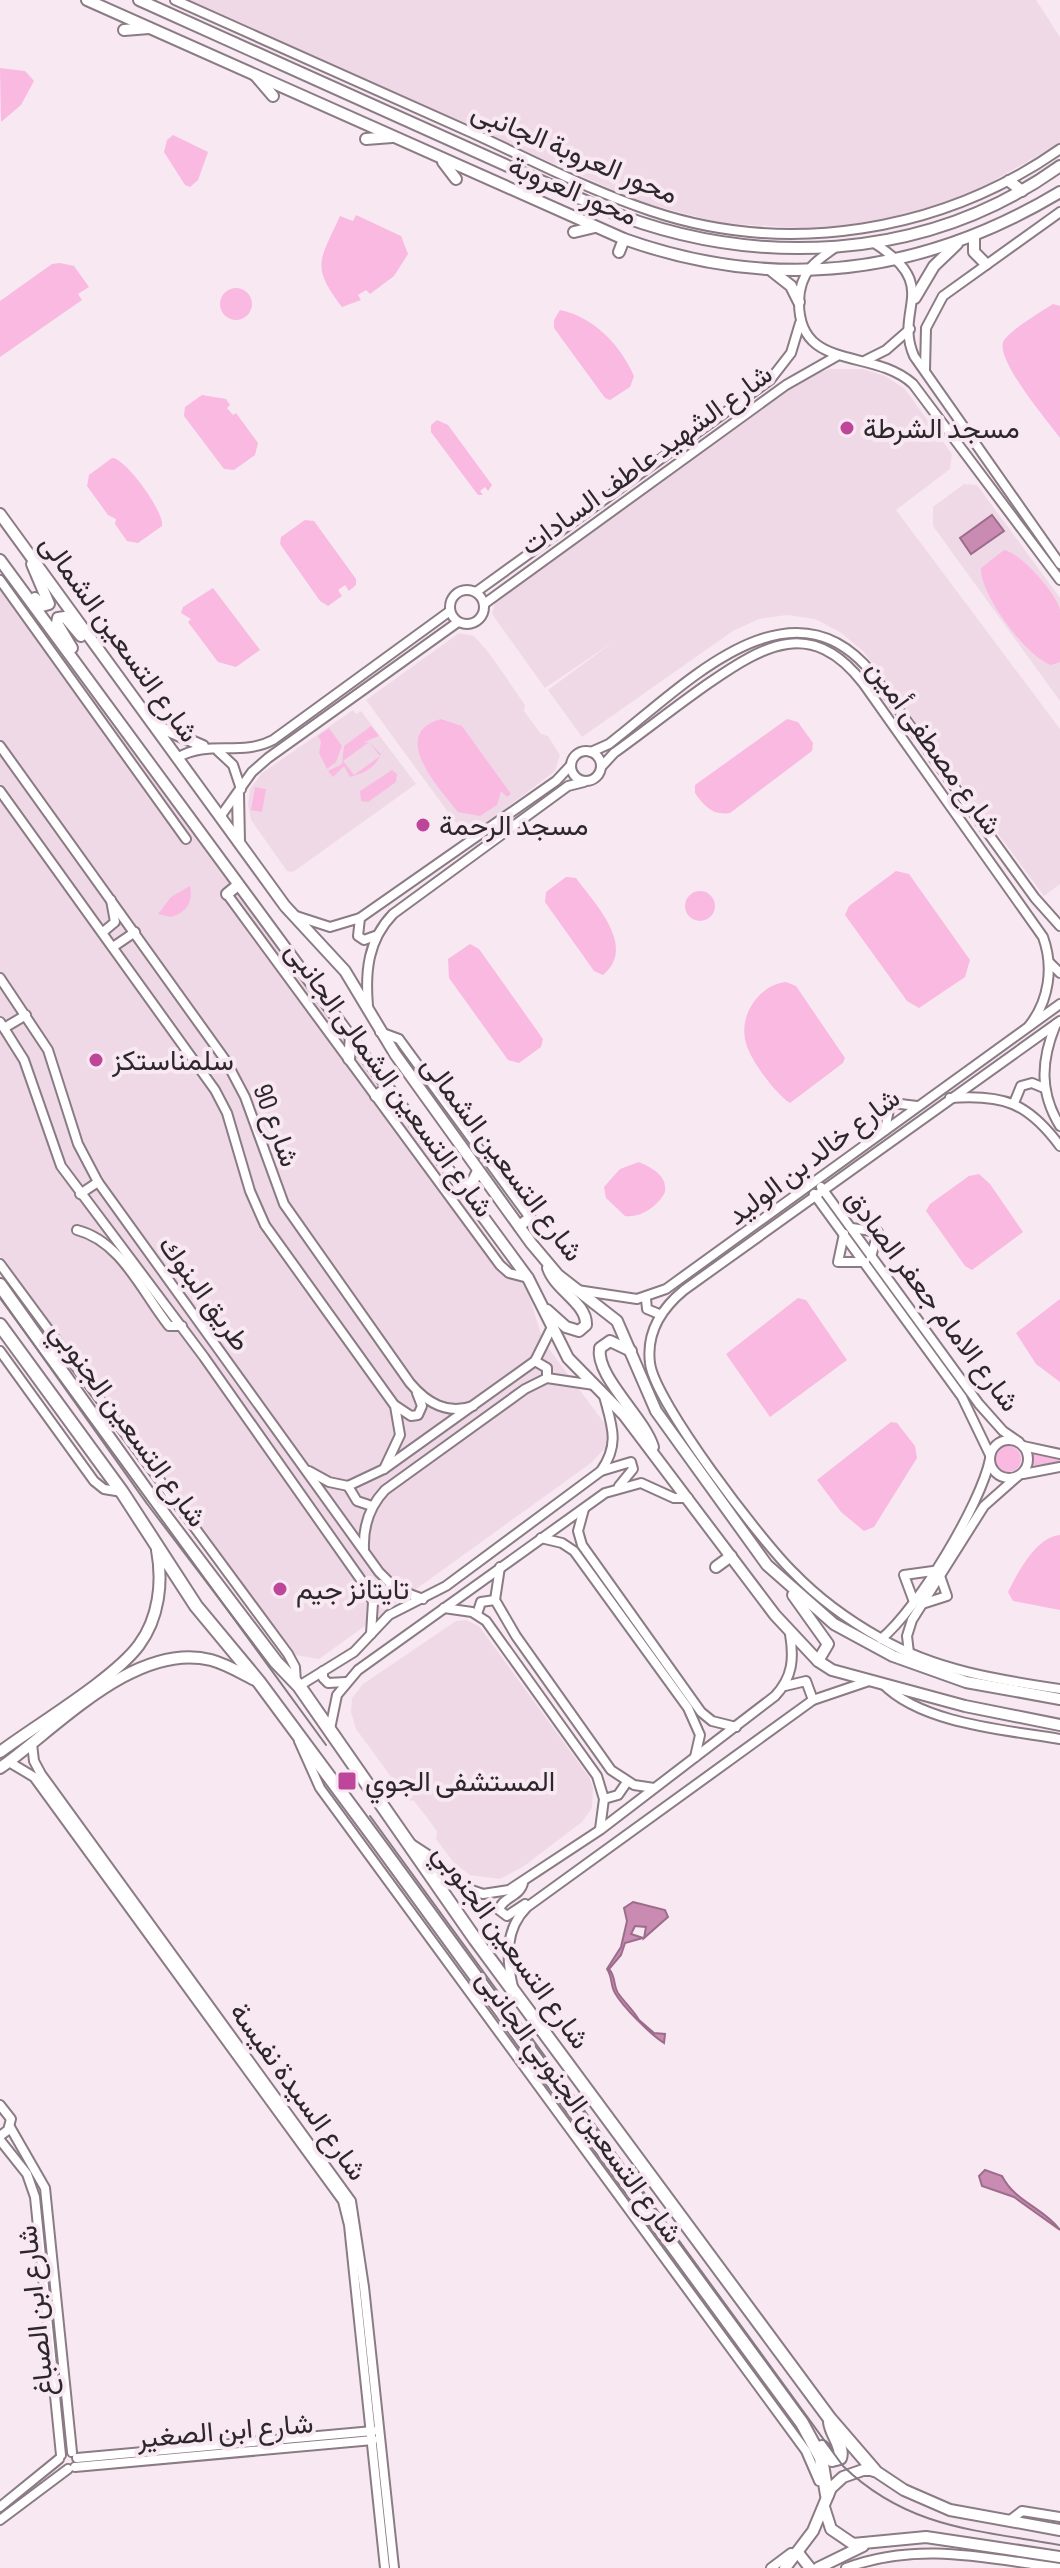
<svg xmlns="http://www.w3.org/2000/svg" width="1060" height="2568" viewBox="0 0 1060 2568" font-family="'Sofia Sans Condensed',Vazirmatn,sans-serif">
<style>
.built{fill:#f0d9e7}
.green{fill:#fab9e1;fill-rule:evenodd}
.water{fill:#ca8bb3;stroke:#9b6d8a;stroke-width:2}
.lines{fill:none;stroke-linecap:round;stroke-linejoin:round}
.minor-casing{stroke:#8a7b84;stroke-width:12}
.major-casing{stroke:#8a7b84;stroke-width:14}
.highway-casing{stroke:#8a7b84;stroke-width:16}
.minor{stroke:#fff;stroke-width:8}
.major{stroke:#fff;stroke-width:10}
.highway{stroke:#fff;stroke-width:12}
.rail{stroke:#857a81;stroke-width:2}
.poi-dot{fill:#be469a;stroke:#f8e8f2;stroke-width:3}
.labels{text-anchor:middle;stroke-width:8;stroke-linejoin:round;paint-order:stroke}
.street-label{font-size:28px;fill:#2d272b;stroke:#f8e8f2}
.poi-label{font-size:28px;fill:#2d272b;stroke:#f8e8f2;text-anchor:start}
</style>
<rect width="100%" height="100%" fill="#f8e8f2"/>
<g class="built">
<polygon points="185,0 1036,0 1060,37 1060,143 963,198 914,215 817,229 720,223 638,201"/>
<polygon points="830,369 862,369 885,376 905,389 952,454 950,469 896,510 1060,729 1060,884 1044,896 863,651 840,632 815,619 787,615 759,619 733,631 582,737 548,690 613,642 545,688 492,614 496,599 807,377"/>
<polygon points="964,484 977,485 1060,598 1060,701 933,526 933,507"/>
<polygon points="0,569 528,1292 543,1341 608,1428 606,1447 591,1463 319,1659 295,1655 0,1256"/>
<polygon points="459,633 474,636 489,653 525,705 524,711 541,734 548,736 560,755 555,771 467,838 366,700"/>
<polygon points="353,710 356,714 361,711 416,784 293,872 287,871 251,820 248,805 250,789 262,773"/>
<polygon points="456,1621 466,1620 479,1626 589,1777 593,1788 592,1808 582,1822 524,1866 500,1879 470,1875 454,1863 436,1839 437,1831 428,1819 414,1801 408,1800 356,1729 351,1712 352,1698 363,1684"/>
</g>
<g class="green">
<polygon points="0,68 25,71 34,81 21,105 1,122"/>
<polygon points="173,135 208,152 198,180 190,187 185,185 164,152 167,140"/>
<path d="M 356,215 L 401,236 L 408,254 L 394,276 L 370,294 L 366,290 L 358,295 L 361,300 L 342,307 C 310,265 320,261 340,216 L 353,221 Z"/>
<polygon points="60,263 74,266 89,287 78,294 82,300 0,357 0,301 52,264"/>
<circle cx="236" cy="304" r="16"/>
<path d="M 1053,304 L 1060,306 L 1060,438 C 1047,420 997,362 1003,342 C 1007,332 1042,311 1053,304 Z"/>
<path d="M 560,310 C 594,317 620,345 634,376 L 630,387 L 610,400 L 605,398 L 554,328 L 554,320 Z"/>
<polygon points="202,395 226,399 230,405 227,408 233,415 236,413 258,443 255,455 234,470 224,469 184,416 185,407"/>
<polygon points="437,420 448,425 492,485 488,491 485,487 480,491 483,495 478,495 431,432 431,425"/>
<path d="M 112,458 C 126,458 165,513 162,526 L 138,543 L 127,541 L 115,524 L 116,519 L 108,515 L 87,486 L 89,475 Z"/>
<polygon points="305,520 314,521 356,579 356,585 349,591 345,585 338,590 342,596 328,606 320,601 280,544 281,537"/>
<path d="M 1004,550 C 1021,553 1056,593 1060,610 C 1060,625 1060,646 1060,662 L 1051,665 C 1026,657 979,593 981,568 Z"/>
<polygon points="213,588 260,650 236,667 218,662 188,622 191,619 181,613 183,607"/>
<path d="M 441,719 L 462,726 L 511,794 L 507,797 L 501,791 L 497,805 L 480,816 L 458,812 C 439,788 388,734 441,719 Z"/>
<path d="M 787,719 L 798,722 L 813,743 L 812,751 L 730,813 C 713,816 704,806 695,793 L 695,785 Z"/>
<path d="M 371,726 L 379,736 L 362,743 L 369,742 L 381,754 C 374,769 366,772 350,777 L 344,766 L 333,777 L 328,771 L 342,764 L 344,746 ZM 369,742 L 380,756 L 354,775 L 343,761 Z"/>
<polygon points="329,728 342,746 336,762 327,769 319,753 321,742 318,736"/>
<polygon points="392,770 397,774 396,782 368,802 361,801 360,791"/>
<polygon points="255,787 266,789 262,812 251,810"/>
<polygon points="896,871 909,874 970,960 965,977 919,1008 907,1001 845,915 849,906"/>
<path d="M 566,877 L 576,878 C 594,903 638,947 603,975 L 594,971 L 545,902 L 546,892 Z"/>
<path d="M 190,886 C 193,902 187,912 171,917 L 158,914 L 171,897 Z"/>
<circle cx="700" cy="906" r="15"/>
<polygon points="470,944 479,949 543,1039 541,1047 519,1063 508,1060 449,978 448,959"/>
<path d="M 786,982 L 796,986 L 845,1058 L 843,1063 L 790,1103 C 776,1094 750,1060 746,1043 C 738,1015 759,985 786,982 Z"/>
<path d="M 639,1162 C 652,1168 667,1175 665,1192 C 658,1206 641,1218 625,1216 L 606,1198 L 604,1187 L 620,1169 Z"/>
<polygon points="979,1174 990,1184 1023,1232 972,1270 965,1266 926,1211 930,1204 969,1176"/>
<polygon points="798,1298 806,1300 847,1360 770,1417 726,1354"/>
<polygon points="1060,1299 1060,1382 1036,1364 1016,1333"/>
<polygon points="891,1422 897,1423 915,1446 917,1458 874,1527 864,1531 841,1512 817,1480"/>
<circle cx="1008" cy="1459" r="13"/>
<polygon points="1030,1450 1060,1458 1060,1462 1029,1466"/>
<path d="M 1060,1535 L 1060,1610 L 1013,1601 L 1008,1592 C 1018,1572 1036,1537 1060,1535 Z"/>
</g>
<g class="water">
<polygon points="992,515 1004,531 971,554 960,538"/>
<path d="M 633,1902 L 665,1910 L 668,1917 L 644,1938 L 646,1927 L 635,1926 L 631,1934 L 643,1938 L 625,1943 L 621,1955 L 609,1969 C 616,1977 613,1985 618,1993 C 625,2003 633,2010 639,2020 L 654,2033 L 665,2034 L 664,2043 C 650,2034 623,2007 615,1993 C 610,1985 613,1978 607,1969 L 621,1947 L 627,1921 L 624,1908 Z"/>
<path d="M 985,2170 L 1002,2176 C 1015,2202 1044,2208 1060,2230 L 1014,2197 L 982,2186 L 979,2176 Z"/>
</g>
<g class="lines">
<defs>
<g id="minor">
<path d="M 175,0 C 273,44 371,87 468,131 C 528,158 588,190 651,211 C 788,257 942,232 1060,149"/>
<path d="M 874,243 C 943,287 893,308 914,356 L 1060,564"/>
<path d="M 836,247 C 814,262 800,272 799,301 C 798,373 873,347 913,384 L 1060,580"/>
<polyline points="866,360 886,350 910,329"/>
<polyline points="925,370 926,328 943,296 1060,212"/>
<polyline points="0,580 186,839"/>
<circle cx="467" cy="607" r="17"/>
<polyline points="476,592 770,380 791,353 800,323"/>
<polyline points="484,604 786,385 837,356"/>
<path d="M 0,746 L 226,1061 L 245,1097 L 284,1204 L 410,1383 C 427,1403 447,1415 473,1406"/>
<circle cx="586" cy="766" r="15"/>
<polyline points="218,751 233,765 241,789"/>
<path d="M 591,752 L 609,744 C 681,689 789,571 872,673 L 1035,898 L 1060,926"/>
<path d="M 177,758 C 208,739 241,757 273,740 L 450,611"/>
<path d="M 602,766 L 614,753 C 646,730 676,706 709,683 C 764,645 812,617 863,683 L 1043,937 C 1054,967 1049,1001 1029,1026"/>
<polyline points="0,791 215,1090 227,1113 250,1191 265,1225 395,1406 400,1435 384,1469"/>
<polyline points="220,817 252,772 268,758 458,622"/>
<polyline points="227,894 500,1265 509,1273 528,1278"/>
<polyline points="293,915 330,927 360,918 556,781 571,765"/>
<polyline points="360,918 358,936 364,940 375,936"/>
<polyline points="103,932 115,922 111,900"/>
<polyline points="113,947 135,932"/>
<polyline points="1050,963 1060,973"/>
<polyline points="0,978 48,1050 78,1144 98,1182 379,1572 396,1589 423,1599"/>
<path d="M 368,1006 C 365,971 368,940 393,914 L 568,786 L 584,782"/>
<path d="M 1060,1021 L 684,1290 C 661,1309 646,1332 650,1363 C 654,1401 762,1542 793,1572 C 818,1598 848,1620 880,1638 C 934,1670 999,1680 1060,1689"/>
<polyline points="0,1022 24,1060 61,1166 204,1357 366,1587 373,1602 371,1634"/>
<path d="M 1056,1024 C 1041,1060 1039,1092 1060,1126"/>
<polyline points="4,1028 26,1015"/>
<polyline points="380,1032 399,1039 530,1218"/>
<path d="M 950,1098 C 1004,1094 1028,1103 1060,1146"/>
<polyline points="892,1103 917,1106"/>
<polyline points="1014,1103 1021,1086 1032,1083 1044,1088"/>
<polyline points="885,1130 890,1104"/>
<polyline points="821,1187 979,1404 1003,1431 1019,1442"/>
<polyline points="80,1194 98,1182"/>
<polyline points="814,1194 962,1397 990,1455"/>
<polyline points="852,1228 878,1232 871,1257"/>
<path d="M 77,1230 C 121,1241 142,1292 169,1326 L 182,1326"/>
<polyline points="844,1234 838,1262 865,1262"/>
<polyline points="0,1264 288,1654 295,1667 296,1683"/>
<polyline points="577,1290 637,1299 666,1289 1060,1004"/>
<polyline points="646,1299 647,1309 659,1314"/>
<polyline points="0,1351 94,1481 104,1489 122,1492"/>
<polyline points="535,1361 547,1368 547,1378"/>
<polyline points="396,1406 411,1416 418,1415 422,1406 417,1393"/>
<circle cx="1009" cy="1459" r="19"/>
<polyline points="1023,1446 1060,1454"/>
<polyline points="309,1471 329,1482 348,1486 384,1469 535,1361 552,1327"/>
<polyline points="601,1471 631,1462 633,1469 619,1486"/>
<polyline points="1023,1474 1060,1467"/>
<polyline points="348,1486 357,1501 372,1506"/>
<polyline points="584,1509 578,1531 582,1545 701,1712 712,1721 736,1727"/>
<polyline points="541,1538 562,1543 574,1551 688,1708 700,1735 695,1757"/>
<path d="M 364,1549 C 363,1526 369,1507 385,1490 L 525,1389 L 547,1378 L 594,1385"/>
<polyline points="500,1567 495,1600 516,1636 611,1770 634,1785 654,1788"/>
<polyline points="373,1602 384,1598 391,1585"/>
<polyline points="914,1602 904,1575 933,1571"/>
<polyline points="922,1604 947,1596 940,1576"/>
<polyline points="444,1608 472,1612 486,1621 597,1776 604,1799 600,1829"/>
<polyline points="477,1614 481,1602 495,1600"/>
<path d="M 881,1639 C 917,1610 981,1504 990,1459"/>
<polyline points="909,1653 907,1636 912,1620 984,1506 1018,1476"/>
<polyline points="323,1671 323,1678 328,1683 346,1682"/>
<path d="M 883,1684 C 922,1724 1007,1730 1060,1739"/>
<path d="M 299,1686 L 354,1652 L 389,1615 L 446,1586 L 601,1471 C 620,1444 612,1426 604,1396"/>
<polyline points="785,1686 806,1681 813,1700"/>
<polyline points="330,1729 337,1695 358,1670 605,1493 641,1483 674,1498 688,1498"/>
<polyline points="299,1741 320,1788 806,2451 819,2481"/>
<polyline points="32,1744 34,1761 41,1774 351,2201 364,2287 394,2568"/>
<polyline points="9,1762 34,1777 343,2201 349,2225 385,2568"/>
<polyline points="604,1799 618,1795 627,1782"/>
<path d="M 410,1843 L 433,1858 L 463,1887 L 483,1894 L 509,1890 L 600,1830 L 775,1696 C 793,1677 794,1658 790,1634"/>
<path d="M 523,1883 C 520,1897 502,1897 499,1910 L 507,1916 L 525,1904"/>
<path d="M 513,1987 C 506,1958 505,1929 527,1907 L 813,1700 L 869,1681"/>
<polyline points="0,2105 11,2119 8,2130 0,2136"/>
<polyline points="10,2127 45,2188 72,2452"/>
<polyline points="0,2140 27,2174 35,2197 61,2455"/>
<polyline points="77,2458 373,2431"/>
<polyline points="75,2467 373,2440"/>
<polyline points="0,2507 59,2459"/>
<polyline points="0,2520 68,2469"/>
<polyline points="1009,2521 1022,2511 1060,2517"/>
<polyline points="771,2568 791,2553 798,2554"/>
<path d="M 846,2568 C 917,2541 986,2558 1059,2568"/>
</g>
<g id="major">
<path d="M 87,0 L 624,239 C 776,293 922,275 1060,192"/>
<path d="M 139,0 L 601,208 C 752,270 925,263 1060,166"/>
<polyline points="124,30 149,28"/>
<polyline points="255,75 273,96"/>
<polyline points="366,139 392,137"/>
<polyline points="443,162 456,179"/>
<polyline points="1009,181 1022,191"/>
<polyline points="574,232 595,227"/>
<polyline points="974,237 974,252 986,264"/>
<polyline points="619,252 624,239"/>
<polyline points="772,271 791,286 799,302"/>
<polyline points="915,298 934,266 957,244"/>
<polyline points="0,514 285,906 345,971 395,1054 531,1243 558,1275 617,1321 656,1411 767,1565 834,1624 893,1656 966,1682 1060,1699"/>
<polyline points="0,560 528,1278 568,1358 624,1415 775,1615 818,1661 832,1670 965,1706 1060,1725"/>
<polyline points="32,564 49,604 42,606 35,598"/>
<polyline points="72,648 57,623 58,618 65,617 81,636"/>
<polyline points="157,726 203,746"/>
<polyline points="238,794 239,842"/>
<polyline points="227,894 238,885"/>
<polyline points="349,1059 351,1037"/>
<polyline points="376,1096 387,1088"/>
<polyline points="458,1184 472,1183 478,1171"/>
<polyline points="519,1226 530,1218"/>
<path d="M 547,1310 L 566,1327 L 579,1331 L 586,1325 C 587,1303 555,1290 548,1268"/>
<path d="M 631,1351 L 610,1341 L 600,1348 C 595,1376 644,1417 653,1447"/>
<polyline points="716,1567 731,1556"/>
<polyline points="793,1595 828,1644 818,1661"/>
<path d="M 0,1752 C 36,1725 114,1679 139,1645 C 159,1618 163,1582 157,1550"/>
<path d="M 0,1768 C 57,1728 135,1641 211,1660 C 226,1664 241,1673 255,1680"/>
<polyline points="824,2507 831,2529 853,2544 926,2537 1060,2557"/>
<polyline points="799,2554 810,2568"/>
<polyline points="785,2568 813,2531 831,2488 843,2477 863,2470 874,2470 904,2490 950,2510 1060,2530"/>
<polyline points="818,2568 863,2546"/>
</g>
<g id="highway">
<polyline points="0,1285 153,1500 276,1662 299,1686 475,1939 830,2419 874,2470"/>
<polyline points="0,1325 122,1492 196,1606 259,1682 379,1844 802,2423 821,2458 827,2495"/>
<path d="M 822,2447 L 832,2460 L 840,2458 C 844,2447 831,2434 830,2422"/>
</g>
</defs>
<use href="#minor" class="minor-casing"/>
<use href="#major" class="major-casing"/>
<use href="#highway" class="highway-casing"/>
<use href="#minor" class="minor"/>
<use href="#major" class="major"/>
<use href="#highway" class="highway"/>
<g class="rail">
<polyline points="0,1298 326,1745"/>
<path d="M 370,1816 L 843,2466 C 907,2528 976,2530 1060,2545"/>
</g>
</g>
<g class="poi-dot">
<circle cx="847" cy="428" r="8"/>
<circle cx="423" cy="825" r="8"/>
<circle cx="96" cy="1060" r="8"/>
<circle cx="280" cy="1589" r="8"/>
<rect x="337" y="1771" width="20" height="20" rx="4"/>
</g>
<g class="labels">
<g class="street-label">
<text transform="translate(575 152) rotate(23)" y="10">محور العروبة الجانبى</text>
<text transform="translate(573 190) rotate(23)" y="10">محور العروبة</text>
<text transform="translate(646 459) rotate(-36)" y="10">شارع الشهيد عاطف السادات</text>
<text transform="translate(120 638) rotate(54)" y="10">شارع التسعين الشمالى</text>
<text transform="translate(935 747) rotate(54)" y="10">شارع مصطفى أمين</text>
<text transform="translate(390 1079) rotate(54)" y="10">شارع التسعين الشمالى الجانبى</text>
<text transform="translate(277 1125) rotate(70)" y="10">شارع 90</text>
<text transform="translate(813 1156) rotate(-37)" y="10">شارع خالد بن الوليد</text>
<text transform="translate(503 1158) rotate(53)" y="10">شارع التسعين الشمالى</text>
<text transform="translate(205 1293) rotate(54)" y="10">طريق البنوك</text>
<text transform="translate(933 1300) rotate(53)" y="10">شارع الامام جعفر الصادق</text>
<text transform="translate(129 1424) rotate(54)" y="10">شارع التسعين الجنوبي</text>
<text transform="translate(512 1946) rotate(54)" y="10">شارع التسعين الجنوبي</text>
<text transform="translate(299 2091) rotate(54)" y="10">شارع السيدة نفيسة</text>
<text transform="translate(580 2106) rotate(54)" y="10">شارع التسعين الجنوبي الجانبى</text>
<text transform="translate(35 2311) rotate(-96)" y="10">شارع ابن الصباغ</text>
<text transform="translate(225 2430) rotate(-5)" y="10">شارع ابن الصغير</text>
</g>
<g class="poi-label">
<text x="863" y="438">مسجد الشرطة</text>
<text x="439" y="835">مسجد الرحمة</text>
<text x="112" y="1070">سلمناستكز</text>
<text x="296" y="1599">تايتانز جيم</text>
<text x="365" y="1791">المستشفى الجوي</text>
</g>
</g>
</svg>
